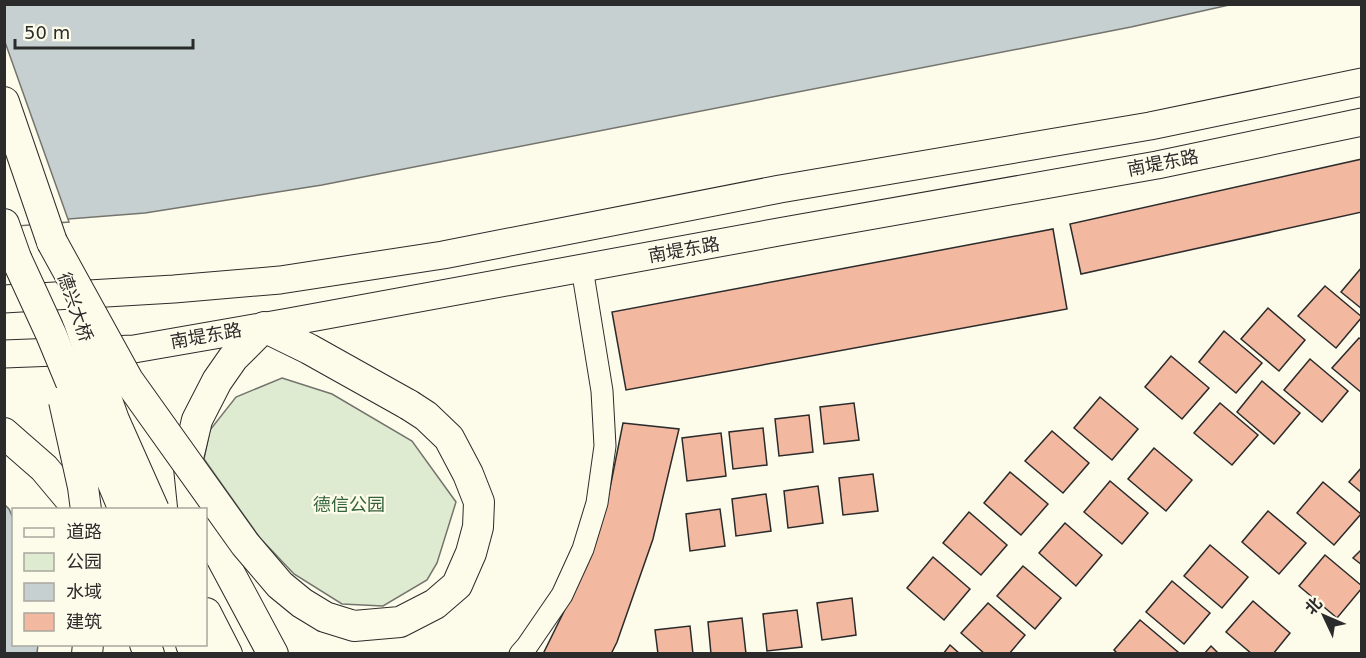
<svg xmlns="http://www.w3.org/2000/svg" width="1366" height="658" viewBox="0 0 1366 658" font-family="'DejaVu Sans','Noto Sans SC',sans-serif">
<style>
.green{fill:#deebd1;stroke:#74746e;stroke-width:1.5}
.water{fill:#c7d0d0;stroke:#74746e;stroke-width:1.5}
.pier{fill:#fdfbea;stroke:#74746e;stroke-width:1.5}
.building{fill:#f2b8a0;stroke:#2b2b2b;stroke-width:1.5}
.lines{fill:none;stroke-linecap:round;stroke-linejoin:round}
.minor-casing{stroke:#2b2b2b;stroke-width:23}
.tertiary-casing{stroke:#2b2b2b;stroke-width:29}
.secondary-casing{stroke:#2b2b2b;stroke-width:32}
.minor{stroke:#fdfbea;stroke-width:21}
.tertiary{stroke:#fdfbea;stroke-width:27}
.secondary{stroke:#fdfbea;stroke-width:30}
.secondary-bridge-casing{stroke:#2b2b2b;stroke-width:32;stroke-linecap:butt}
.secondary-bridge{stroke:#fdfbea;stroke-width:30}
.labels{text-anchor:middle;stroke-width:4.5;stroke-linejoin:round;paint-order:stroke}
.street-label{font-size:18px;fill:#2b2b2b;stroke:#fdfbea}
.park-label{font-size:18px;fill:#34623c;stroke:#fdfbea}
</style>
<rect width="100%" height="100%" fill="#fdfbea"/>
<polygon class="green" points="282,378 332,394 412,441 456,502 437,563 427,580 383,606 342,604 294,574 260,538 204,459 210,430 236,397"/>
<g class="water">
<polygon points="5,5 1229,5 1131,27 322,185 145,213 5,224"/>
<polygon points="4,504 9,509 13,518 14,644 38,645 37,653 5,653"/>
</g>
<polygon class="pier" points="5,42 69,222 4,227"/>
<g class="building">
<polygon points="1362,159 1362,212 1081,274 1070,224"/>
<polygon points="1053,229 1067,309 626,390 612,312"/>
<polygon points="1362,267 1362,309 1341,292"/>
<polygon points="1325,286 1362,317 1336,348 1298,316"/>
<polygon points="1268,308 1305,340 1279,371 1241,339"/>
<polygon points="1224,331 1262,363 1236,393 1199,362"/>
<polygon points="1359,338 1362,340 1362,393 1332,368"/>
<polygon points="1171,356 1209,388 1182,419 1145,387"/>
<polygon points="1310,359 1348,391 1322,422 1284,390"/>
<polygon points="1262,381 1300,413 1274,444 1237,412"/>
<polygon points="1100,397 1138,429 1112,460 1074,428"/>
<polygon points="854,403 859,440 824,444 820,407"/>
<polygon points="1220,403 1258,435 1232,465 1194,433"/>
<polygon points="809,415 813,452 779,456 775,419"/>
<polygon points="623,423 679,429 653,539 617,642 611,654 543,654 577,585 609,493"/>
<polygon points="763,428 767,465 733,469 729,432"/>
<polygon points="1052,431 1089,463 1063,493 1025,461"/>
<polygon points="721,433 726,476 687,481 682,438"/>
<polygon points="1154,448 1192,480 1166,511 1128,479"/>
<polygon points="1362,467 1362,493 1349,482"/>
<polygon points="1010,472 1048,504 1021,535 984,503"/>
<polygon points="873,474 878,511 843,515 839,478"/>
<polygon points="1110,481 1148,513 1122,544 1084,512"/>
<polygon points="1323,482 1361,514 1334,545 1297,513"/>
<polygon points="818,486 823,523 788,528 784,491"/>
<polygon points="766,494 771,531 736,536 732,499"/>
<polygon points="720,509 725,546 690,551 686,514"/>
<polygon points="1268,511 1306,543 1279,574 1242,542"/>
<polygon points="969,512 1007,545 981,575 943,543"/>
<polygon points="1065,523 1102,555 1076,586 1039,553"/>
<polygon points="1210,545 1248,577 1222,608 1184,576"/>
<polygon points="1362,549 1362,565 1353,558"/>
<polygon points="1325,555 1362,586 1362,588 1337,618 1299,586"/>
<polygon points="933,557 970,589 944,620 907,588"/>
<polygon points="1023,566 1061,598 1035,629 997,596"/>
<polygon points="1172,581 1210,613 1184,644 1146,612"/>
<polygon points="852,598 856,635 822,640 817,603"/>
<polygon points="1253,601 1290,633 1273,654 1252,654 1226,632"/>
<polygon points="988,603 1025,635 1009,654 985,654 961,633"/>
<polygon points="797,610 802,647 767,651 763,614"/>
<polygon points="742,618 746,654 711,654 708,622"/>
<polygon points="1140,620 1178,652 1176,654 1118,654 1114,650"/>
<polygon points="690,626 693,654 658,654 655,630"/>
<polygon points="950,645 960,654 943,654"/>
<polygon points="1211,646 1219,654 1204,654"/>
</g>
<g class="lines">
<defs>
<polyline id="minor" points="520,654 527,646 562,595 583,549 597,503 605,446 602,391 582,268"/>
<g id="tertiary">
<polyline points="4,299 174,289 280,280 443,255 780,189 1150,126 1362,82"/>
<polyline points="4,354 134,349 289,322 784,231 1157,165 1362,122"/>
</g>
<g id="secondary">
<polyline points="4,102 52,242"/>
<polyline points="4,224 16,258"/>
<polyline points="4,433 44,468 70,499 75,510"/>
<polyline points="195,510 193,506 188,458 197,420 217,381 233,358 264,327 309,349 409,405"/>
<polyline points="206,529 273,654"/>
<polyline points="206,613 227,654"/>
<polyline points="145,644 149,654"/>
<polyline points="191,644 195,654"/>
<polyline points="87,654 88,644"/>
</g>
</defs>
<use href="#minor" class="minor-casing"/>
<use href="#tertiary" class="tertiary-casing"/>
<use href="#secondary" class="secondary-casing"/>
<use href="#minor" class="minor"/>
<use href="#tertiary" class="tertiary"/>
<use href="#secondary" class="secondary"/>
<defs>
<g id="secondary-bridge">
<polyline points="52,242 128,380 245,544 280,585 302,603 325,617 354,626 400,622 435,604 457,585 471,553 478,527 479,502 468,474 449,438 426,416 409,405"/>
<polyline points="16,258 51,334 124,510"/>
<polyline points="78,319 114,420 154,510"/>
<polyline points="64,401 83,487 86,510"/>
</g>
</defs>
<use href="#secondary-bridge" class="secondary-bridge-casing"/>
<use href="#secondary-bridge" class="secondary-bridge"/>
</g>
<g class="labels">
<g class="street-label">
<text transform="translate(1163 163) rotate(-11)" y="6">南堤东路</text>
<text transform="translate(684 250) rotate(-10)" y="6">南堤东路</text>
<text transform="translate(75 307) rotate(71)" y="6">德兴大桥</text>
<text transform="translate(206 336) rotate(-10)" y="6">南堤东路</text>
</g>
<g class="park-label">
<text x="349" y="511">德信公园</text>
</g>
</g>
<rect width="1366" height="658" fill="none" stroke="#2b2b2b" stroke-width="12"/>
<rect x="12" y="508" width="195" height="138" fill="#fdfbea" stroke="#a9a89e" stroke-width="1.5"/>
<rect x="24" y="528" width="30" height="9" fill="#fdfbea" stroke="#a9a89e" stroke-width="1.5"/>
<text x="66" y="538" font-size="18" fill="#2b2b2b">道路</text>
<rect x="24" y="553" width="30" height="18" fill="#deebd1" stroke="#a9a89e" stroke-width="1.5"/>
<text x="66" y="568" font-size="18" fill="#2b2b2b">公园</text>
<rect x="24" y="583" width="30" height="18" fill="#c7d0d0" stroke="#a9a89e" stroke-width="1.5"/>
<text x="66" y="598" font-size="18" fill="#2b2b2b">水域</text>
<rect x="24" y="613" width="30" height="18" fill="#f2b8a0" stroke="#a9a89e" stroke-width="1.5"/>
<text x="66" y="628" font-size="18" fill="#2b2b2b">建筑</text>
<g transform="translate(1324 616) rotate(314)" stroke="#fdfbea" stroke-width="4.5" paint-order="stroke">
<path d="M0-4.5L10 22L0 15L-10 22Z" fill="#2b2b2b"/>
<text y="-9" font-size="16" font-weight="bold" text-anchor="middle" fill="#2b2b2b">北</text>
</g>
<path d="M15 39v9h178v-9" fill="none" stroke="#2b2b2b" stroke-width="3"/>
<text x="24" y="39" font-size="18" fill="#2b2b2b" stroke="#fdfbea" stroke-width="4.5" paint-order="stroke">50 m</text>
</svg>
